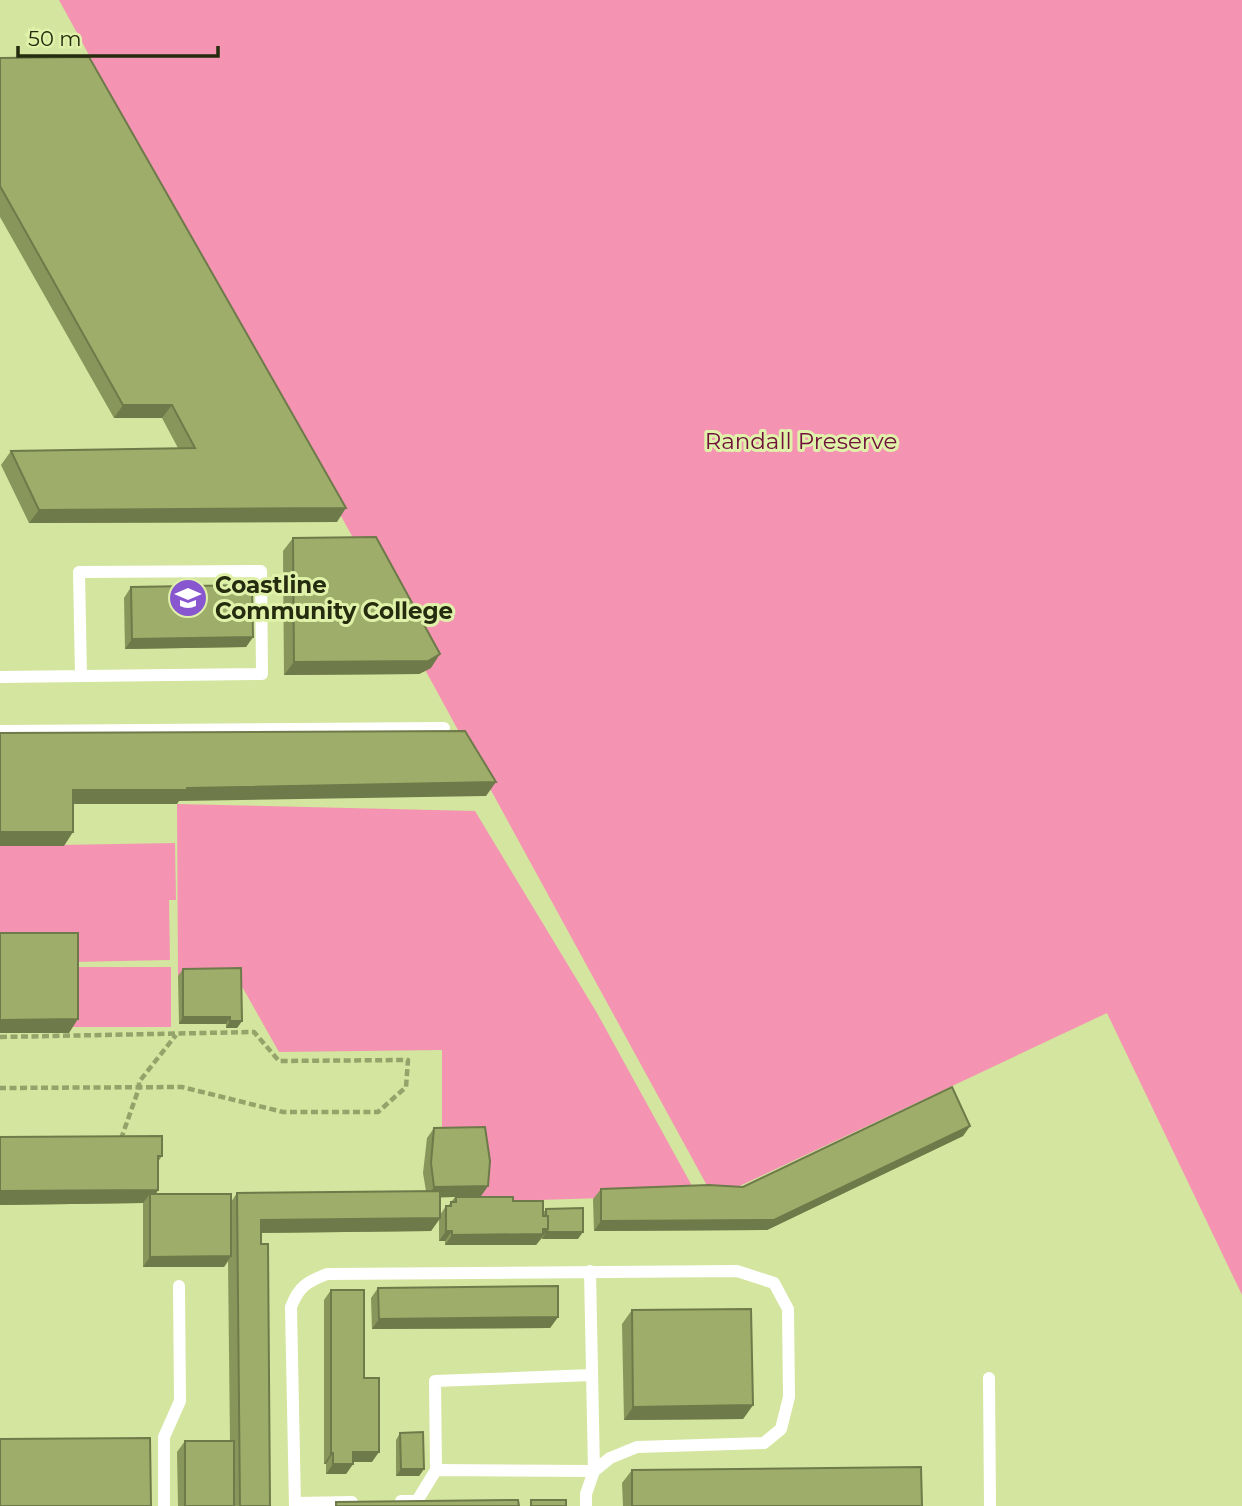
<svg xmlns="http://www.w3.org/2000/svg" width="1242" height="1506" viewBox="0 0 1242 1506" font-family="Montserrat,sans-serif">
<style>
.green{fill:#f494b2}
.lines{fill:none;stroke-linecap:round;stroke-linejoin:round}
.path{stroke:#95a26a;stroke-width:4.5;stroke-dasharray:7 3.5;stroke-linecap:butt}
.service{stroke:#fff;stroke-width:12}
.wall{fill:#88965b;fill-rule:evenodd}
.shaded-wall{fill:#6f7a4a}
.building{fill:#9eae6a;stroke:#6f7a4a;stroke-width:2}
.labels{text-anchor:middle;stroke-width:6;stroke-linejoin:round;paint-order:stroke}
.park-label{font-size:23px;fill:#6f103b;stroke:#e0f2aa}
.poi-label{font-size:23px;font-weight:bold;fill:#252b0e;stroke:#e0f2aa;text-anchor:start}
</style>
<rect width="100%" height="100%" fill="#d3e59e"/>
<g class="green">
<polygon points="59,0 1242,0 1242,1295 1107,1013 731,1190 710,1191"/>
<polygon points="177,804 475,811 597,1013 697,1195 479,1202 478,1137 442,1138 442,1050 279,1052 236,976 178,976"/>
<polygon points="175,843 176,900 169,900 170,960 73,962 0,947 0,846"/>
<rect x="72" y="967" width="99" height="60"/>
</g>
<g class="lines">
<g class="path">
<polyline points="0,1037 254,1032 279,1061 408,1060 406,1087 378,1112 283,1112 182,1087 0,1088"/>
<polyline points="121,1139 139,1088 139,1082 176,1035"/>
</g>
<g class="service">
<polyline points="0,677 262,674 261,571 79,572 81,676"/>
<polyline points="0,731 444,728"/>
<polyline points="989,1378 990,1506"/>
<polyline points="436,1470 435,1381 592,1375"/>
<polyline points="401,1501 417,1501 436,1470 594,1471 590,1271"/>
<polyline points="295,1503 352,1502"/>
<polyline points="164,1506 164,1437 180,1401 179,1286"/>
<path d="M 295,1506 L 291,1307 C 299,1286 307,1282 327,1274 L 737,1271 L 774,1283 L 788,1309 L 789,1397 L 781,1429 L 764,1443 L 637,1447 L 610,1458 L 594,1471 L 586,1494 L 586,1506"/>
</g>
</g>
<g class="wall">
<polygon points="0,58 337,522 29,523 1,465 11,451 178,448 162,418 114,418 0,217"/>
<polygon points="293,538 431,668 419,674 284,675 283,551"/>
<polygon points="131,587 253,637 246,647 125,649 124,598"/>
<polygon points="183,969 242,1021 237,1028 226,1028 226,1024 179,1024 178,976"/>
<polygon points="970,1126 963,1136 767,1230 594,1231 593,1199 601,1189 743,1187"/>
<path d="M 434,1128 L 488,1186 L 481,1196 L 513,1201 L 543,1213 L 546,1209 L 578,1239 L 542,1239 L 542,1238 L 536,1245 L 445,1245 L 445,1241 L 439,1241 L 439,1220 L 431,1231 L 261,1233 L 270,1506 L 178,1506 L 177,1452 L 185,1441 L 230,1441 L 228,1261 L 224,1267 L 143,1267 L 143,1203 L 0,1205 L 162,1156 L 158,1162 L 158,1190 L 156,1194 L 231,1202 L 237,1193 L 426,1191 L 423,1173 L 427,1138 ZM 440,1197 L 455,1197 L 448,1206 L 446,1206 L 440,1215 Z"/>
<polygon points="378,1288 558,1317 550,1328 372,1329 371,1298"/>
<polygon points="331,1290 364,1378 372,1462 353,1462 353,1464 346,1474 326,1474 326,1464 324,1464 324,1300"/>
<polygon points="632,1310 753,1405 743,1419 624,1420 622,1324"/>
<polygon points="400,1433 424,1469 419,1476 396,1476 396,1440"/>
<polygon points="632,1470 922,1506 623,1506 622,1483"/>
</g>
<g class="shaded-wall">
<polygon points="123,405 172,405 162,418 114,418"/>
<polygon points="346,508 337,522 29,523 39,510"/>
<polygon points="253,637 246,647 125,649 132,639"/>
<polygon points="440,654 431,668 419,674 284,675 294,662"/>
<polygon points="496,782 486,796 179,801 177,804 64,804 73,790"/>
<polygon points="0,832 73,832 64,846 0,846"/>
<polygon points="183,1017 230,1017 226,1024 179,1024"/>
<polygon points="78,1019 69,1033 0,1033 0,1020"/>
<polygon points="230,1021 242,1021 237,1028 226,1028"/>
<polygon points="970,1126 963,1136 767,1230 594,1231 601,1221 774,1220"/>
<polygon points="488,1186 481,1196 427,1198 434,1187"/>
<polygon points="158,1190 150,1202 150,1194 143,1203 0,1205 0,1191"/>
<polygon points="440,1218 431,1231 251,1233 261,1220"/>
<polygon points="548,1229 536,1245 445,1245 452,1235"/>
<polygon points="446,1231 452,1231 445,1241 439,1241"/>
<polygon points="546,1232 583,1232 578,1239 542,1239"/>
<polygon points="231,1256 224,1267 143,1267 150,1257"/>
<polygon points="558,1317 550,1328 372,1329 379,1319"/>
<polygon points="753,1405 743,1419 624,1420 633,1407"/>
<polygon points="353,1452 379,1452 372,1462 346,1462"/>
<polygon points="331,1453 333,1453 326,1464 324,1464"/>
<polygon points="333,1464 353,1464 346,1474 326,1474"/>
<polygon points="401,1469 424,1469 419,1476 396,1476"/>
</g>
<g class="building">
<polygon points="89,57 346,508 39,510 11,451 195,448 172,405 123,405 0,186 0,58"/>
<polygon points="376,537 440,654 428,661 294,662 293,538"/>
<polygon points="252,585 253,637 132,639 131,587"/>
<polygon points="465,731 496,782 187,788 187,790 73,790 73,832 0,832 0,733"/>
<polygon points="0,933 78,933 78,1019 0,1020"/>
<polygon points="241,968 242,1021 230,1021 230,1017 183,1017 183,969"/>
<polygon points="952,1087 970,1126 774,1220 601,1221 601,1189 709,1185 743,1187"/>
<polygon points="485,1127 490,1161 488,1186 434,1187 431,1163 434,1128"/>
<polygon points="162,1136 162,1156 158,1156 158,1190 0,1191 0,1137"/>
<polygon points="440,1191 440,1218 261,1220 261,1244 268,1244 270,1506 240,1506 237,1193"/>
<polygon points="150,1194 231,1194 231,1256 150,1257"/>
<polygon points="456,1197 513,1197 513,1201 543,1201 543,1216 548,1216 548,1229 543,1229 543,1234 452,1235 452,1231 446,1231 446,1206 451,1206 451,1202 456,1202"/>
<polygon points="583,1208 583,1232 546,1232 548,1229 548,1216 546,1216 546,1209"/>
<polygon points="558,1286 558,1317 379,1319 378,1288"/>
<polygon points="331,1290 364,1290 364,1378 379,1378 379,1452 353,1452 353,1464 333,1464 333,1453 331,1453"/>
<polygon points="751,1309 753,1405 633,1407 632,1310"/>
<polygon points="423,1432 424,1469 401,1469 400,1433"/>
<polygon points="150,1438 151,1506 0,1506 0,1439"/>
<rect x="185" y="1441" width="49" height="65"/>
<polygon points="921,1467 922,1506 632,1506 632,1470"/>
<polygon points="518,1500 519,1506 336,1506 336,1502"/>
<rect x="531" y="1500" width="35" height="6"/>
</g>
<defs>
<symbol id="university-disc" viewBox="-11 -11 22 22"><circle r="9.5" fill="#8856ce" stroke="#e0f2aa"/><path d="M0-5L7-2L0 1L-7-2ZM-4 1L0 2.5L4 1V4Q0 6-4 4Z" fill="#fff"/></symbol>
</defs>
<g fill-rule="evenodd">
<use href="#university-disc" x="166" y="576" width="44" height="44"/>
</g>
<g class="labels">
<g class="park-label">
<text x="801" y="449">Randall Preserve</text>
</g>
<g class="poi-label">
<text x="215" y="593">Coastline<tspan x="215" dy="26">Community College</tspan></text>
</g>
</g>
<path d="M18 46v10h200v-10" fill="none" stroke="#252b0e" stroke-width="3.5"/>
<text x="28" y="46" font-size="21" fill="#252b0e" stroke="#e0f2aa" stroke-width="5" paint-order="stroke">50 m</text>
</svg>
